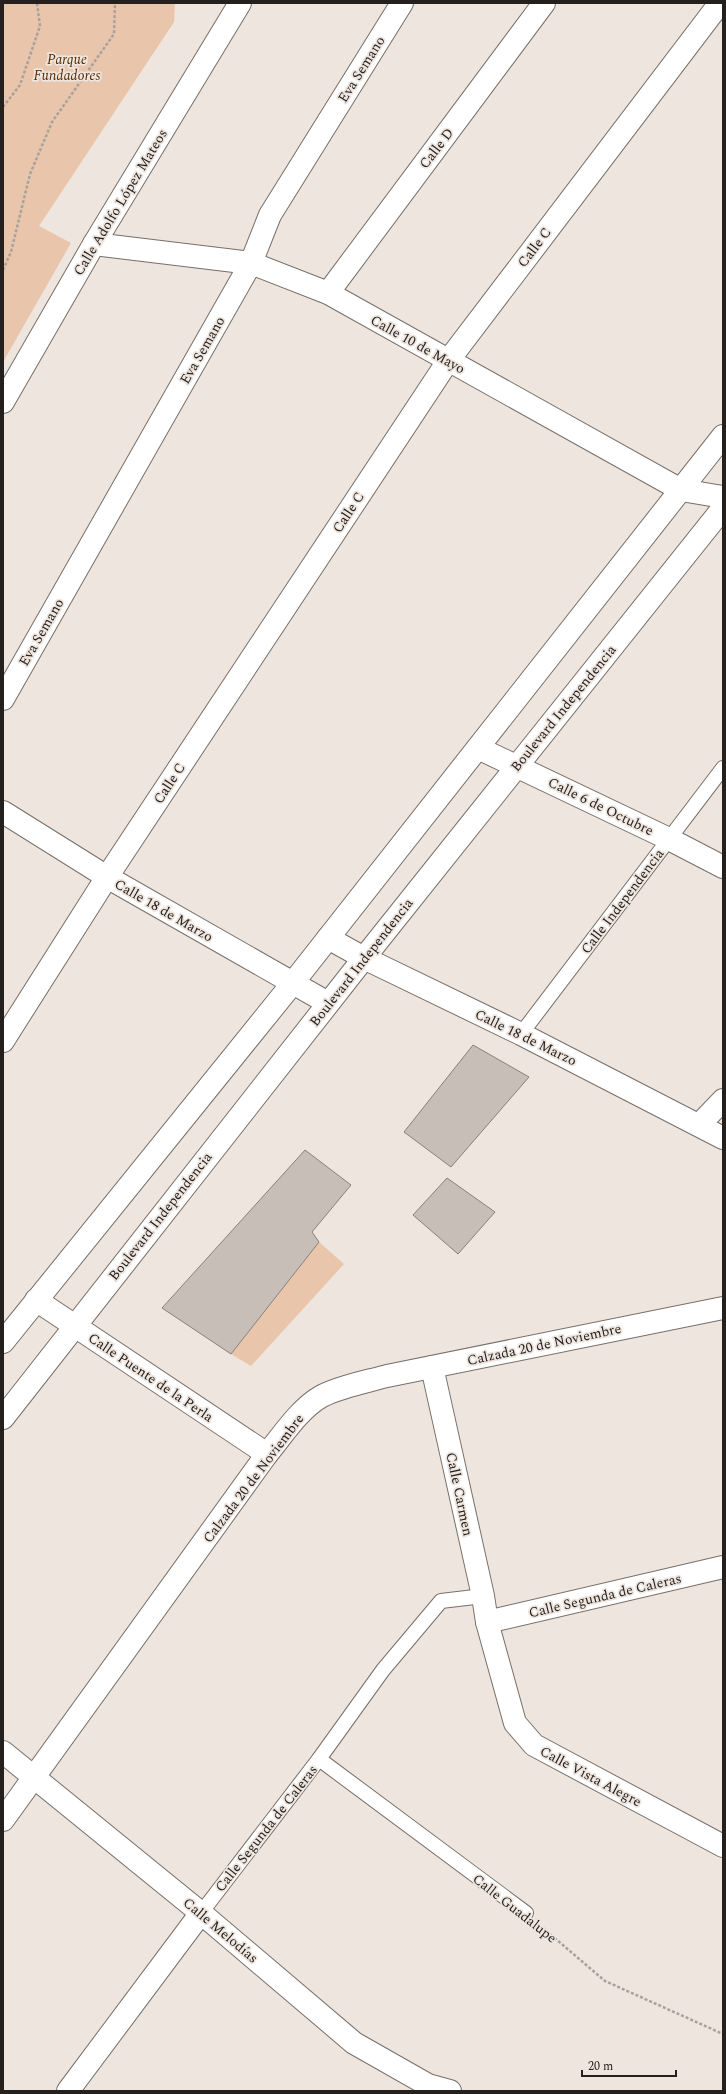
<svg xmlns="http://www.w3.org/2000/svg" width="726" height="2094" viewBox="0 0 726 2094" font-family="Spectral,serif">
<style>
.green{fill:#e8c5ab}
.building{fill:#c7beb8;stroke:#88807a}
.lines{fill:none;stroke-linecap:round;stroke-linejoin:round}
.lane-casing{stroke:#776f69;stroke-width:16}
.street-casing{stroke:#776f69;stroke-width:24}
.secondary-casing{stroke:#776f69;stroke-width:24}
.path{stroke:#a9a29c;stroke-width:2.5;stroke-dasharray:3 2;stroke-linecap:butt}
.lane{stroke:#fff;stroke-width:14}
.street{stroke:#fff;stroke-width:22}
.secondary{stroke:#fff;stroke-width:22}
.labels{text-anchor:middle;stroke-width:3.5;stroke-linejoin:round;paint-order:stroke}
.park-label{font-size:14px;font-style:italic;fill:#552b00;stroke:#eee5de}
.street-label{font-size:14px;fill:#23201e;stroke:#eee5de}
</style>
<rect width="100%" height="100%" fill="#eee5de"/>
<g class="green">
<polygon points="3,3 175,3 174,22 39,226 71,243 3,362"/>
<polygon points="319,1242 344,1264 251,1366 231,1354"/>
</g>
<g class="building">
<polygon points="473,1045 529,1077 451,1167 404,1132"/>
<polygon points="305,1150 351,1185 312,1232 319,1242 231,1354 162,1308"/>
<polygon points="447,1178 495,1212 458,1254 413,1215"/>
</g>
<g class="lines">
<defs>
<g id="lane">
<polyline points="521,1034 723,768"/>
<polyline points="319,1759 526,1913"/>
<polyline points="201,1913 319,1759 383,1670 441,1601 483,1596"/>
</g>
<g id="street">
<polyline points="94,244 251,263 328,293 681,490 723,497"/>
<polyline points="328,293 544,3"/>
<polyline points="3,402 94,244 240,3"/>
<polyline points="3,699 251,263 270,215 402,3"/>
<polyline points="478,748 669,839 723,867"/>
<polyline points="3,812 107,877 328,1003"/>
<polyline points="328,938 364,958 521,1034 723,1138"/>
<polyline points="3,1041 107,877 448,361 720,3"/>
<polyline points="699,1125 723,1100"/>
<polyline points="36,1300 267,1454"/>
<polyline points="432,1367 483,1596 487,1622 515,1723 534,1745 723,1846"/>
<polyline points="487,1622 723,1567"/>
<polyline points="3,1752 201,1913 354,2043 428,2085 450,2091"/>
<path d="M 3,1820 L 267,1454 C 283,1435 299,1409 322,1396 C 342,1386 365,1382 387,1376 L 723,1308"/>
<polyline points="68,2091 201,1913"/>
</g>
<g id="secondary">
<polyline points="3,1342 292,984 723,436"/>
<polyline points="3,1418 364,958 723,508"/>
</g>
</defs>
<use href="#lane" class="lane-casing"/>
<use href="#street" class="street-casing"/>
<use href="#secondary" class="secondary-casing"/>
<g class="path">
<polyline points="3,107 20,85 40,26 37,3"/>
<polyline points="3,270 11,252 30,174 52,122 114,34 115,3"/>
<polyline points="543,1928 605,1981 723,2034"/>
</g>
<use href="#lane" class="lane"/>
<use href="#street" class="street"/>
<use href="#secondary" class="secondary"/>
</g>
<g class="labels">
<g class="park-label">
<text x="67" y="64">Parque<tspan x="67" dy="16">Fundadores</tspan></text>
</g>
<g class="street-label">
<text transform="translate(361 69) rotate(-58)" y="5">Eva Semano</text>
<text transform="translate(436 148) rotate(-53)" y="5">Calle D</text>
<text transform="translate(120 202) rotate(-59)" y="5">Calle Adolfo López Mateos</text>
<text transform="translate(534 247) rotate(-53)" y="5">Calle C</text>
<text transform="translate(418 344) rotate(29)" y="5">Calle 10 de Mayo</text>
<text transform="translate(202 350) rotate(-60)" y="5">Eva Semano</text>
<text transform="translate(348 512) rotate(-57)" y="5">Calle C</text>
<text transform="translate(41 632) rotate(-60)" y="5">Eva Semano</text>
<text transform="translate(563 708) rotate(-51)" y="5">Boulevard Independencia</text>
<text transform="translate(169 783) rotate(-57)" y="5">Calle C</text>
<text transform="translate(601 806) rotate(26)" y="5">Calle 6 de Octubre</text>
<text transform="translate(622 901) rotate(-53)" y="5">Calle Independencia</text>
<text transform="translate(164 910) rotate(30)" y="5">Calle 18 de Marzo</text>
<text transform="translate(361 962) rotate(-52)" y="5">Boulevard Independencia</text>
<text transform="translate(526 1037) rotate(26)" y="5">Calle 18 de Marzo</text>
<text transform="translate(160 1216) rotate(-52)" y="5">Boulevard Independencia</text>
<text transform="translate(544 1344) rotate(-12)" y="5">Calzada 20 de Noviembre</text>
<text transform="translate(151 1377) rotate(34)" y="5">Calle Puente de la Perla</text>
<text transform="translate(253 1478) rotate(-53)" y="5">Calzada 20 de Noviembre</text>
<text transform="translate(460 1494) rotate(78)" y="5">Calle Carmen</text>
<text transform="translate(605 1595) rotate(-13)" y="5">Calle Segunda de Caleras</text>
<text transform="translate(591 1776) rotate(28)" y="5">Calle Vista Alegre</text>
<text transform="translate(266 1828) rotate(-52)" y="5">Calle Segunda de Caleras</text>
<text transform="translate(515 1908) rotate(38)" y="5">Calle Guadalupe</text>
<text transform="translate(221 1930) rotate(40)" y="5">Calle Melodías</text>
</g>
</g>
<rect width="726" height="2094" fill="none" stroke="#23201e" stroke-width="8"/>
<path d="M582 2070v6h94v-6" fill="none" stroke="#23201e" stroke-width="2"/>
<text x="588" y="2070" font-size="12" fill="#23201e" stroke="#eee5de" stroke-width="3" paint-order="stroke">20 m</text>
</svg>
